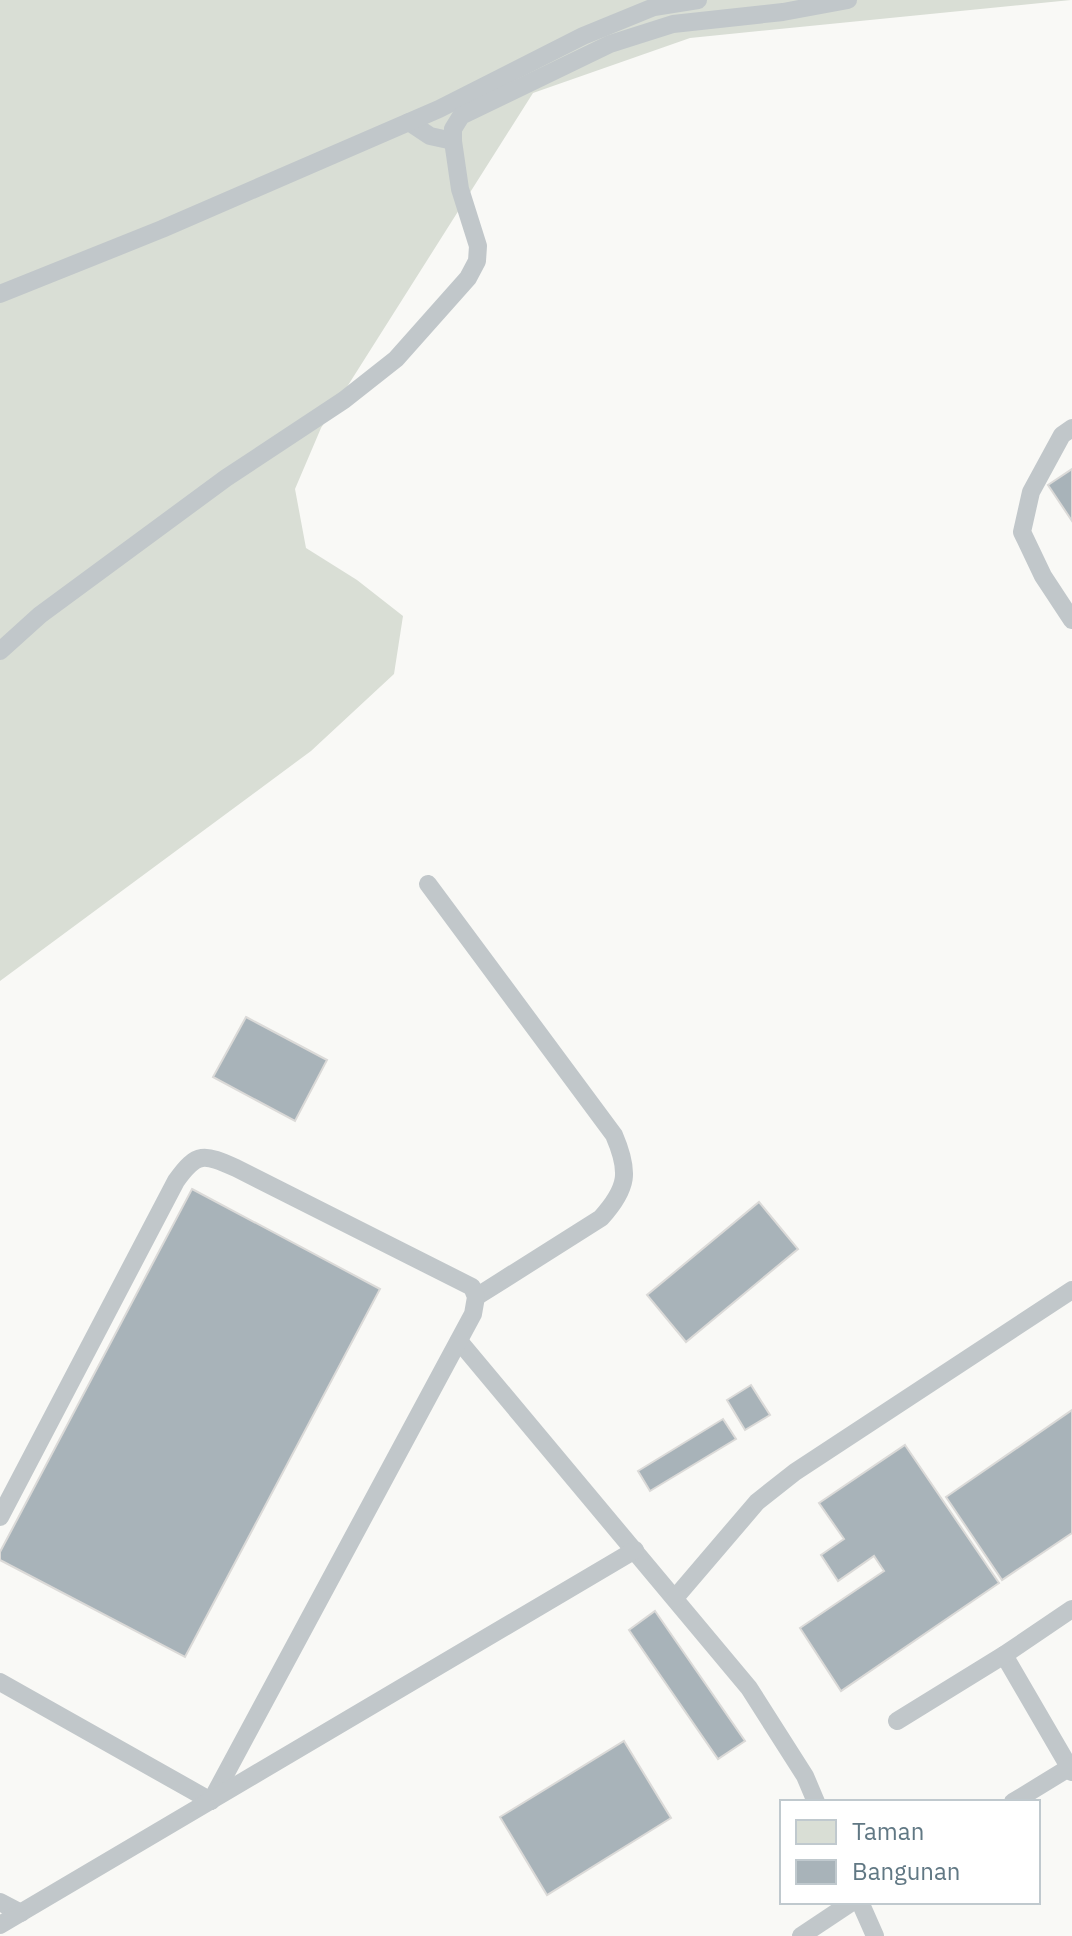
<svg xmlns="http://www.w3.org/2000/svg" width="1072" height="1936" viewBox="0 0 1072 1936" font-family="'IBM Plex Sans',sans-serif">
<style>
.green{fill:#d9ded5}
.building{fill:#a8b3b9;stroke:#dbdad8;stroke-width:2}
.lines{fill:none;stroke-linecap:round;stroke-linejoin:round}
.lane{stroke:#c1c7ca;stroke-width:18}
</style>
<rect width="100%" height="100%" fill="#f9f9f6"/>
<polygon class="green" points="0,0 1071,0 690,38 533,93 321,428 295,489 306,548 357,580 403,616 394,674 311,751 0,981"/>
<g class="building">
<polygon points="1072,469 1072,521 1048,485"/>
<polygon points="246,1017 327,1060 295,1121 213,1077"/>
<polygon points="192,1189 380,1289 185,1657 0,1560 0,1552"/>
<polygon points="759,1202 798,1249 686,1342 647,1295"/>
<polygon points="751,1385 770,1415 745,1430 727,1400"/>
<polygon points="1072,1410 1072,1533 1002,1580 946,1497"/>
<polygon points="723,1419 736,1439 650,1491 638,1471"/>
<polygon points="905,1445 999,1583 841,1691 800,1628 884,1571 874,1556 838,1581 821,1555 844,1539 819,1503"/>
<polygon points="655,1611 745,1741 718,1759 629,1630"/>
<polygon points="624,1741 671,1818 547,1895 500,1817"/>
</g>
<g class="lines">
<g class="lane">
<polyline points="409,122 430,136 453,141"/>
<polyline points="0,294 162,229 439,109 583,36 654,7 698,0"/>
<polyline points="1072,428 1062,435 1031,492 1022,532 1043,576 1072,620"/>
<polyline points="0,651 40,615 226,478 344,400 396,359 468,278 477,261 478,246 460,189 453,141 453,129 461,116 610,44 673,24 783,12 848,0"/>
<path d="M 428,884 L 614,1135 C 630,1172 628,1188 601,1218 L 476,1297"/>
<polyline points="459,1341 749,1688 805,1776 816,1802"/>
<path d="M 0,1517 L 176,1181 C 197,1151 204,1154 236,1168 L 472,1287 L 476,1297 L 473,1314 L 211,1801"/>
<polyline points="675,1598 757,1502 795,1472 1072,1290"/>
<polyline points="1004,1655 1072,1772"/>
<polyline points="0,1682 211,1801"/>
<polyline points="897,1721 1004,1655 1072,1609"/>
<polyline points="1013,1802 1072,1766"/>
<polyline points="0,1902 21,1913"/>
<polyline points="860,1902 875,1936"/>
<polyline points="0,1925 635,1550"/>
<polyline points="801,1936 852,1902"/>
</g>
</g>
<rect x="780" y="1800" width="260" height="104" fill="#ffffff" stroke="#c0c9ce" stroke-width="2"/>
<rect x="796" y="1820" width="40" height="24" fill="#d9ded5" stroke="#c0c9ce" stroke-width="2"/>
<text x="852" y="1840" font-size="24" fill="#617884">Taman</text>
<rect x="796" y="1860" width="40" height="24" fill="#a8b3b9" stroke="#c0c9ce" stroke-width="2"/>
<text x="852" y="1880" font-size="24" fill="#617884">Bangunan</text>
</svg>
